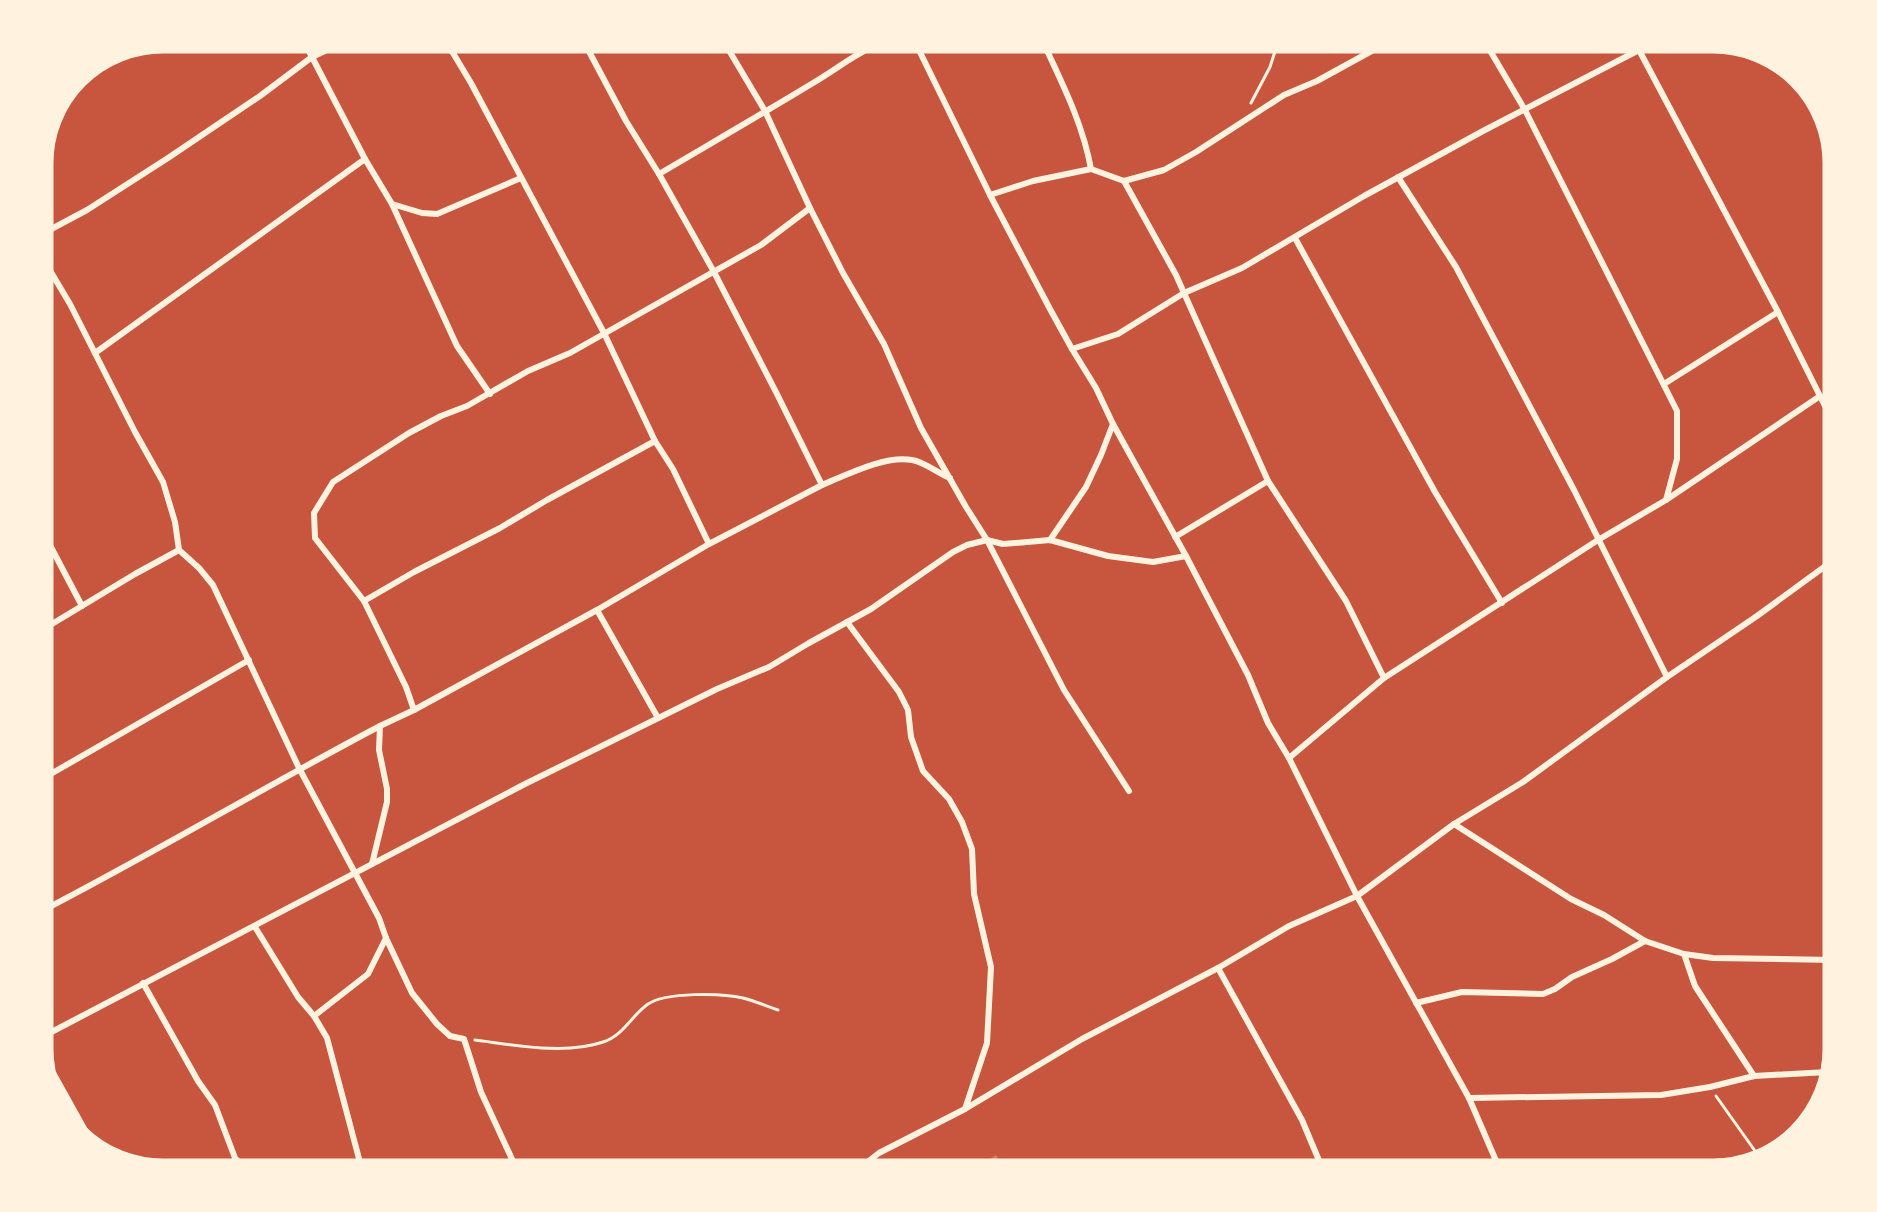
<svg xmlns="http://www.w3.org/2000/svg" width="1877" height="1212" viewBox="0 0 1877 1212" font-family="'Noto Serif',serif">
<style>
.building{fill:#d67c66}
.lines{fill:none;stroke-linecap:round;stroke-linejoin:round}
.path{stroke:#fff3e0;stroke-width:3}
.minor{stroke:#fff3e0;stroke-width:6}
.rim{fill:none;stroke:#fff3e0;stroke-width:3}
</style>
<rect width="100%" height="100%" fill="#c8553d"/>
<polygon class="building" points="996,1155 1006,1170 980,1170 978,1167"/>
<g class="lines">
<g class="path">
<polyline points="1251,103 1270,67 1278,42"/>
<path d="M 475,1040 C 515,1045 565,1055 603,1042 C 623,1036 632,1015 648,1004 C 666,992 722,993 743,998 C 755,1001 766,1006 778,1010"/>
<polyline points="1716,1096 1760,1158"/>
</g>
<g class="minor">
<polyline points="304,42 312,57 344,42"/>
<polyline points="442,42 453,53 471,83 604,333 655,441"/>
<polyline points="724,42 765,111 810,208 843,273 884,344 921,428 966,507 987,540 1064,690 1129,791"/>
<polyline points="915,42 990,195 1050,309 1072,349 1096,388 1113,424 1186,556 1248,675 1268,723 1289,758 1357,896 1469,1098 1500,1170"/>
<path d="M 1043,42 C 1062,83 1083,124 1091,169"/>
<polyline points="1485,42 1525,110 1677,411 1677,459 1666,500"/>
<polyline points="1635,42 1639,50 1653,42"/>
<path d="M 659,174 C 710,144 762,114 813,83 C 837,69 858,51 885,42"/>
<polyline points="1398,177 1456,267 1574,490 1667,677"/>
<polyline points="1124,181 1176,275 1268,481"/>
<polyline points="990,195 1033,181 1091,169 1124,181 1164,170 1196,152 1284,95 1317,81 1388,42"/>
<polyline points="392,204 457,346 490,394"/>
<polyline points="42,234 87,210 168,158 260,96 312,57 365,159 392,204 422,213 437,214 521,178"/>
<polyline points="1295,238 1435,492 1502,603"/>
<polyline points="42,257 70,304 135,432 163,482 175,522 179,550"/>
<polyline points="1072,349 1118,334 1184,293 1242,268 1364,196 1483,131 1639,50 1778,312 1835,426"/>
<polyline points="95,353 365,159"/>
<polyline points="1664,384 1778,312"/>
<path d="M 822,485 C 846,475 885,455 912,460 C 925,462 937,473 950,478"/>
<polyline points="42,530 82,606"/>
<polyline points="1175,537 1268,481 1346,601 1384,678"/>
<polyline points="1050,540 1086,487 1101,455 1113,424"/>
<polyline points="709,544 673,469 655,441 547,500 500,528 414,572 364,601 315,538 314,513 333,482 409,433 441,416 467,406 528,371 570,353 761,245 810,208"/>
<polyline points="364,601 406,687 414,710"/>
<polyline points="597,610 658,718"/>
<polyline points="847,622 899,692 908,710 911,737 923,771 949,799 962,822 972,849 974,894 991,967 987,1043 965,1109"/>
<polyline points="42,630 135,574 179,550 199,568 213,585 299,768 379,918 386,938 412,993 437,1024 450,1036 464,1039 481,1092 517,1170"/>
<polyline points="1289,758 1384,678 1598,540 1666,500 1820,396"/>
<polyline points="42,779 249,660"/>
<polyline points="1454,824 1571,899 1604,915 1645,941 1684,954 1713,958 1835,960"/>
<polyline points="372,864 387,802 387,789 379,750 380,726 414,710 597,610 709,544 822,485 777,394 714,272 659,174 626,121 584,42"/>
<path d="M 42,911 C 156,852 266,786 380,726"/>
<polyline points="255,927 298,997 314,1016 327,1038 362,1170"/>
<polyline points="1684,954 1695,986 1754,1076"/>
<polyline points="1218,968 1302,1120 1323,1170"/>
<polyline points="143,983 198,1081 215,1105 235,1158 246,1170"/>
<polyline points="1416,1003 1462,992 1543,994 1555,989 1572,977 1612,959 1645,941"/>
<polyline points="314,1016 368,974 386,938"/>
<polyline points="42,1037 523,785 717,689 769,667 809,643 871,609 953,552 967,545 987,540 1003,544 1050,540 1108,556 1153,562 1186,556"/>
<polyline points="42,1053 96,1150"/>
<polyline points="1469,1098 1661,1095 1710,1087 1754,1076 1828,1072"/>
<polyline points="857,1170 879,1153 965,1109 1082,1039 1218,968 1289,926 1357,896 1454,824 1523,782 1667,677 1757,616 1835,559"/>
</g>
</g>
<path d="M0 0H1877V1212H0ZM163 52H1713A111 111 0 0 1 1824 163V1049A111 111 0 0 1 1713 1160H163A111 111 0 0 1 52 1049V163A111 111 0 0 1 163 52Z" fill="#fff3e0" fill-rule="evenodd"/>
<path class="rim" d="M163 52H1713A111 111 0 0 1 1824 163V1049A111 111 0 0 1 1713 1160H163A111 111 0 0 1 52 1049V163A111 111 0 0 1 163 52Z"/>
</svg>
